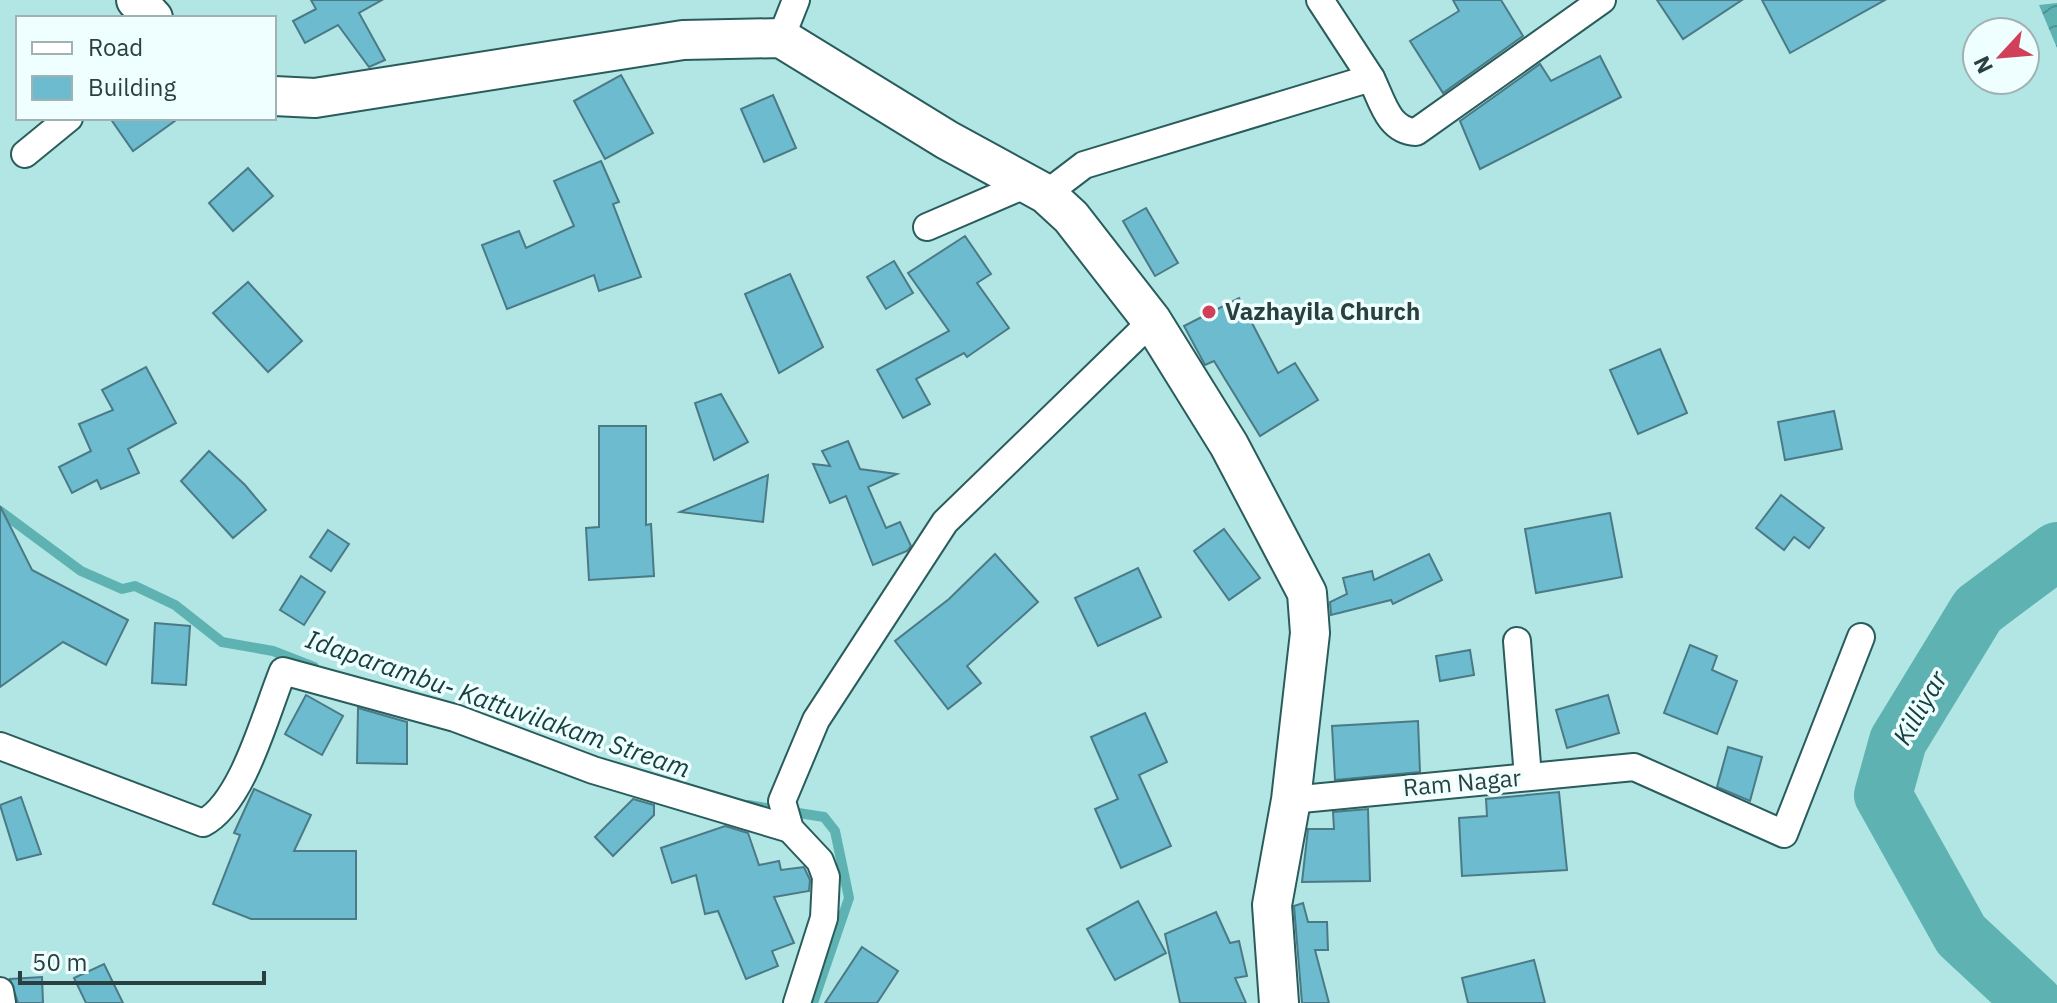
<svg xmlns="http://www.w3.org/2000/svg" width="2057" height="1003" viewBox="0 0 2057 1003" font-family="'IBM Plex Sans',sans-serif">
<style>
.water{fill:url(#water-waves)}
.lines{fill:none;stroke-linecap:round;stroke-linejoin:round}
.stream{stroke:#5eb3b2;stroke-width:10}
.river{stroke:#5eb3b2;stroke-width:58}
.building{fill:#6cbbce;stroke:#4b7a86;stroke-width:2}
.street-casing{stroke:#2a5c5c;stroke-width:30}
.secondary-casing{stroke:#2a5c5c;stroke-width:42}
.street{stroke:#fff;stroke-width:26}
.secondary{stroke:#fff;stroke-width:38}
.poi-dot{fill:#d04058;stroke:#efffff;stroke-width:3}
.labels{text-anchor:middle;stroke-width:7;stroke-linejoin:round;paint-order:stroke}
.poi-label{font-size:24px;font-weight:bold;fill:#2a403f;stroke:#efffff;text-anchor:start}
.street-label{font-size:24px;fill:#2a403f;stroke:#efffff}
.water-label{font-size:26px;font-style:italic;fill:#174040;stroke:#efffff}
</style>
<defs>
<pattern id="water-waves" width="16" height="10" patternUnits="userSpaceOnUse" patternTransform="scale(2)"><rect width="16" height="10" fill="#5eb3b2"/><path d="M0 5q4-4 8 0t8 0" fill="none" stroke="#4e9392"/></pattern>
</defs>
<rect width="100%" height="100%" fill="#b1e6e5"/>
<polygon class="water" points="2057,3 2057,48 2039,5"/>
<g class="lines">
<g class="stream">
<polyline points="0,511 81,571 122,589 135,586 175,605 222,642 273,651 314,667"/>
<polyline points="748,805 824,817 835,831 849,898 813,1003"/>
</g>
<polyline class="river" points="2034,1003 1961,935 1883,795 1898,741 1978,610 2057,551"/>
</g>
<g class="building">
<polygon points="311,0 382,0 359,13 385,60 369,67 338,25 305,43 293,21 316,9"/>
<polygon points="1453,0 1501,0 1523,36 1443,93 1410,41 1459,11"/>
<polygon points="1657,0 1742,0 1683,39"/>
<polygon points="1762,0 1885,0 1790,53"/>
<polygon points="1600,56 1621,97 1480,169 1460,121 1540,64 1551,81"/>
<polygon points="621,75 653,133 605,159 574,101"/>
<polygon points="773,95 796,148 764,162 741,109"/>
<polygon points="110,118 179,118 133,151"/>
<polygon points="601,161 619,202 613,204 641,277 599,291 594,275 507,309 482,245 519,231 526,248 574,226 554,181"/>
<polygon points="248,168 273,196 233,231 209,203"/>
<polygon points="1146,208 1178,263 1155,276 1123,221"/>
<polygon points="965,236 991,274 977,283 1009,328 967,357 964,353 916,379 930,404 903,418 877,370 949,331 908,273"/>
<polygon points="894,261 913,293 886,309 867,277"/>
<polygon points="790,274 823,347 779,373 745,294"/>
<polygon points="248,282 302,341 268,372 213,313"/>
<polygon points="1239,298 1278,373 1295,363 1318,400 1260,436 1214,361 1205,365 1184,326"/>
<polygon points="1660,349 1687,413 1638,434 1610,370"/>
<polygon points="146,367 176,423 128,449 139,473 101,489 97,480 72,493 59,467 91,451 79,424 113,410 102,390"/>
<polygon points="721,394 748,442 714,460 695,403"/>
<polygon points="1834,411 1842,449 1785,460 1778,422"/>
<polygon points="599,426 646,426 646,525 651,524 654,576 589,580 586,528 599,527"/>
<polygon points="848,441 860,469 897,474 868,487 886,528 900,522 911,546 907,551 873,565 846,496 830,503 813,464 830,466 822,451"/>
<polygon points="209,451 245,485 266,510 233,538 181,481"/>
<polygon points="768,475 763,522 680,512"/>
<polygon points="1781,495 1824,528 1809,548 1794,537 1784,550 1756,528"/>
<polygon points="0,506 32,570 128,620 106,665 63,642 0,687"/>
<polygon points="1610,513 1622,577 1536,593 1525,529"/>
<polygon points="1224,529 1260,578 1229,600 1194,551"/>
<polygon points="328,530 349,544 331,571 310,557"/>
<polygon points="995,554 1038,602 967,666 981,683 948,709 895,641 949,599"/>
<polygon points="1429,554 1442,580 1393,604 1391,600 1331,615 1330,602 1347,594 1343,578 1372,571 1374,580"/>
<polygon points="1138,568 1161,617 1098,646 1075,598"/>
<polygon points="301,576 325,592 304,625 280,610"/>
<polygon points="155,623 190,626 186,685 152,683"/>
<polygon points="1690,645 1717,656 1712,670 1737,681 1717,734 1664,713"/>
<polygon points="1470,650 1474,675 1440,681 1436,656"/>
<polygon points="306,695 343,716 322,755 285,734"/>
<polygon points="1608,695 1619,733 1567,748 1556,710"/>
<polygon points="358,708 407,722 407,764 357,763"/>
<polygon points="1145,713 1167,762 1139,775 1171,846 1121,868 1095,809 1118,799 1091,737"/>
<polygon points="1418,721 1420,772 1335,780 1332,726"/>
<polygon points="1728,747 1762,757 1750,801 1717,787"/>
<polygon points="254,789 311,815 294,851 356,851 356,919 251,919 213,904 240,835 234,833"/>
<polygon points="1559,792 1567,870 1462,876 1459,818 1487,816 1486,799"/>
<polygon points="21,797 41,854 17,860 0,805"/>
<polygon points="633,799 654,805 654,815 613,856 595,837"/>
<polygon points="1368,809 1370,881 1302,882 1308,829 1334,829 1333,812"/>
<polygon points="725,826 748,833 759,865 779,861 781,870 804,867 810,880 809,891 774,897 794,943 772,951 778,966 746,979 718,911 705,914 696,875 672,883 661,848"/>
<polygon points="1138,901 1166,953 1115,980 1087,929"/>
<polygon points="1303,903 1308,922 1327,922 1328,950 1315,950 1329,1003 1302,1003 1294,906"/>
<polygon points="1216,912 1230,943 1239,941 1247,976 1235,978 1246,1003 1180,1003 1165,934"/>
<polygon points="862,947 898,971 877,1003 825,1003"/>
<polygon points="1534,960 1545,1003 1468,1003 1462,978"/>
<polygon points="104,964 123,1003 86,1003 74,978"/>
<polygon points="42,977 43,1003 18,1003 10,979"/>
</g>
<g class="lines">
<defs>
<g id="street">
<polyline points="1320,0 1371,78"/>
<polyline points="781,38 796,0"/>
<polyline points="25,154 69,118"/>
<path d="M 1046,194 L 1084,165 L 1371,78 C 1382,100 1388,131 1416,132 L 1602,0"/>
<polyline points="927,227 1027,184"/>
<polyline points="1517,641 1528,777"/>
<path d="M 0,746 L 203,823 C 243,803 266,712 283,671 L 455,718 L 593,770 L 790,829"/>
<polyline points="1291,800 1634,767 1784,834 1861,637"/>
<polyline points="0,991 2,1003"/>
<polyline points="797,1003 824,918 826,877 820,861 790,829 782,801 816,720 945,522 1152,321"/>
</g>
<g id="secondary">
<polyline points="136,0 153,18"/>
<polyline points="274,96 315,98 683,40 781,38 947,140 1046,194 1071,217 1152,321 1229,445 1307,593 1310,633 1291,800 1272,905 1279,1003"/>
</g>
</defs>
<use href="#street" class="street-casing"/>
<use href="#secondary" class="secondary-casing"/>
<use href="#street" class="street"/>
<use href="#secondary" class="secondary"/>
</g>
<circle class="poi-dot" cx="1209" cy="312" r="8"/>
<g class="labels">
<g class="poi-label">
<text x="1225" y="320">Vazhayila Church</text>
</g>
<g class="street-label">
<text transform="translate(1462 783) rotate(-5)" y="8">Ram Nagar</text>
</g>
<g class="water-label">
<text transform="translate(498 704) rotate(19)" y="9">Idaparambu- Kattuvilakam Stream</text>
<text transform="translate(1920 708) rotate(-60)" y="9">Killiyar</text>
</g>
</g>
<rect x="16" y="16" width="260" height="104" fill="#efffff" stroke="#a0b3b2" stroke-width="2"/>
<rect x="32" y="42" width="40" height="12" fill="#ffffff" stroke="#a0b3b2" stroke-width="2"/>
<text x="88" y="56" font-size="24" fill="#2a403f">Road</text>
<rect x="32" y="76" width="40" height="24" fill="#6cbbce" stroke="#a0b3b2" stroke-width="2"/>
<text x="88" y="96" font-size="24" fill="#2a403f">Building</text>
<g transform="translate(2001 56) rotate(244)"><circle r="38" fill="#efffff" stroke="#a0b3b2" stroke-width="2"/>
<path d="M0-6L14 30L0 20L-14 30Z" fill="#d04058"/>
<text y="-12" font-size="22" font-weight="bold" text-anchor="middle" fill="#2a403f">N</text>
</g>
<path d="M20 971v12h244v-12" fill="none" stroke="#2a403f" stroke-width="4"/>
<text x="32" y="971" font-size="24" fill="#2a403f" stroke="#efffff" stroke-width="6" paint-order="stroke">50 m</text>
</svg>
